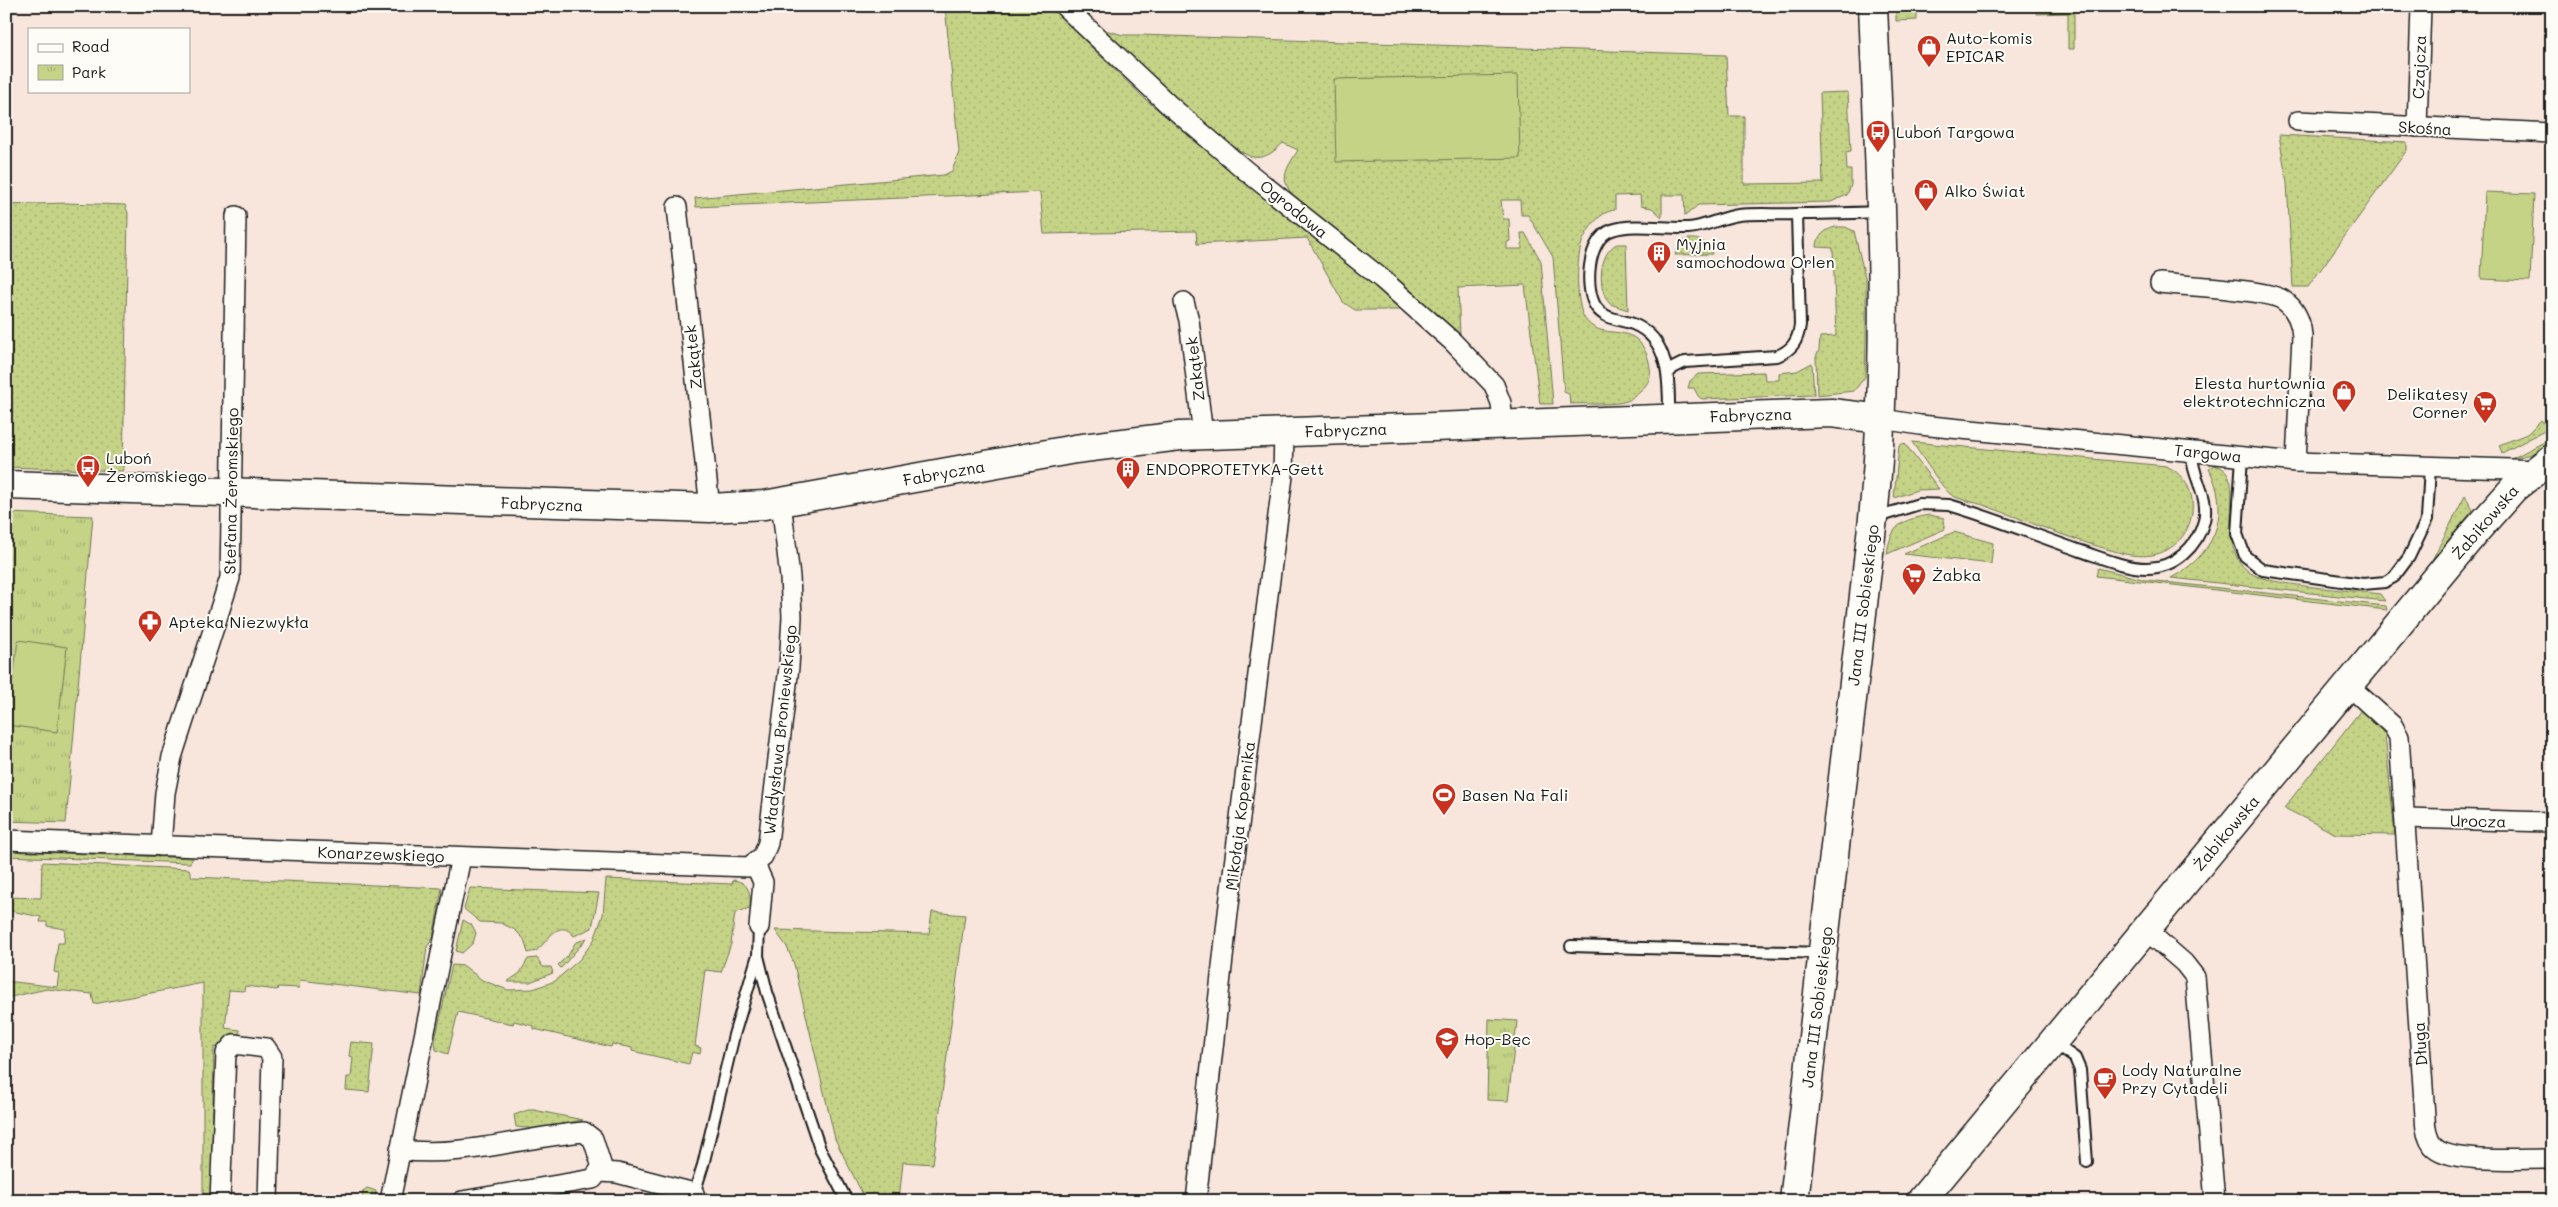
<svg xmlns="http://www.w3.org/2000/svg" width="2558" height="1207" viewBox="0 0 2558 1207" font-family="Mali,sans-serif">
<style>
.grass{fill:url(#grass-dots);stroke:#707852}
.park{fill:url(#park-tufts);stroke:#707852}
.pitch{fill:#c5d387;stroke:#707852}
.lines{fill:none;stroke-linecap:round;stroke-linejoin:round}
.lane-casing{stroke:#1c1c1c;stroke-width:14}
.street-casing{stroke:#1c1c1c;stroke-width:22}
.secondary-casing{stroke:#1c1c1c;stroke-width:31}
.lane{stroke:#fdfcf7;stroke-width:10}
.street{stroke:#fdfcf7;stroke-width:19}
.secondary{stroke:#fdfcf7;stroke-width:28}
.labels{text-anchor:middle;stroke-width:4;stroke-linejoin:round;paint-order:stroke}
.poi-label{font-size:16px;fill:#1c1c1c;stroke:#fdfcf7;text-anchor:start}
.street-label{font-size:16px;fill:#1c1c1c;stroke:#fdfcf7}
</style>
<defs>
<pattern id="grass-dots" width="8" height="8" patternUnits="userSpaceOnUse" patternTransform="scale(1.25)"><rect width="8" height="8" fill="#c5d387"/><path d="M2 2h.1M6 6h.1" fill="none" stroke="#a9b574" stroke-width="1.8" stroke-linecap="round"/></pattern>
<pattern id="park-tufts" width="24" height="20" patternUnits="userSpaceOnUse" patternTransform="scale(1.25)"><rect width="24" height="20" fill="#c5d387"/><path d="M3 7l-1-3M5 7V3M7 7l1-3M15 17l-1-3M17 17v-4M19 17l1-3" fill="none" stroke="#a9b574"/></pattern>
</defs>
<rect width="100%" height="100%" fill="#f8e6dd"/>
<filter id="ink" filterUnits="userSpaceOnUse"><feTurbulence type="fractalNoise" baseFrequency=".02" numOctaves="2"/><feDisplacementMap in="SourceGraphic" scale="10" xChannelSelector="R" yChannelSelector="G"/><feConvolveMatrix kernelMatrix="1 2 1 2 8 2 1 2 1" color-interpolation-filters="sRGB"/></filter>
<g filter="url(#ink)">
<g class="grass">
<polygon points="945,6 1049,6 1146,100 1284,214 1405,310 1355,310 1343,302 1307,238 1197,244 1196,231 1044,234 1040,192 696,207 695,198 944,175 952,171 959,152"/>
<polygon points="1896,6 1917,6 1917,20 1896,21"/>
<polygon points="2074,6 2074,49 2068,49 2068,13 2037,14 2037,7"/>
<path d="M 1105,30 L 1123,35 L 1140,35 L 1726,55 L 1729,116 L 1744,116 L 1744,184 L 1823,183 L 1820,93 L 1848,92 L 1851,151 L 1846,152 L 1847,170 L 1851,170 L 1851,185 L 1847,195 L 1831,202 L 1698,205 L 1685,216 L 1684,195 L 1662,195 L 1662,217 L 1652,208 L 1641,206 L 1640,195 L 1615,196 L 1615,210 C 1600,211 1589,228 1583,240 C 1576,255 1575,305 1585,319 C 1598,337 1616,328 1633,337 C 1642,342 1647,353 1649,362 C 1653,377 1648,386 1636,394 C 1633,396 1631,400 1627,401 C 1614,406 1585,403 1570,404 L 1569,394 L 1564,392 L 1553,257 L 1528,215 L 1521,215 L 1520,200 L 1501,200 L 1503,219 L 1509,219 L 1510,241 L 1507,242 L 1507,249 L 1522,249 L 1521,233 L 1525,233 L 1541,261 L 1553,404 L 1540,404 L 1525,285 L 1458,288 L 1460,335 L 1295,198 C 1278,178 1286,170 1298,150 L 1283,143 C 1274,151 1267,159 1253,157 C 1229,153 1129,52 1105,30 Z"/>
<polygon points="2279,135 2407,142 2407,150 2308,287 2293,287 2287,183"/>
<polygon points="66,203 125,205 128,213 123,471 6,467 6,205"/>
<path d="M 1835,227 L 1845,227 L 1854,231 L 1866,281 L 1866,336 L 1865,377 L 1854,391 L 1817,395 L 1816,357 L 1819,350 L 1820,337 L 1836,336 L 1833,248 L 1817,247 C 1817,236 1825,230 1835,227 Z"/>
<path d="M 1688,239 C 1700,238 1709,243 1712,254 L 1675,255 L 1680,243 Z"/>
<path d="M 1617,244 L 1626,244 L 1628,310 L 1610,304 C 1597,290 1598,253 1617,244 Z"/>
<polygon points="1812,363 1814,395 1702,399 1698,396 1694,388 1688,388 1690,381 1698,374 1764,372 1765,380 1779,380 1779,373 1797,371"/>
<polygon points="2541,420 2550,428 2502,453 2499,445 2527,434"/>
<polygon points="2552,438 2552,441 2531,454 2511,459"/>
<path d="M 1912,442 L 2166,466 C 2209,485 2196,548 2152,555 C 2139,557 2126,555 2114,551 C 2072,540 2028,521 1986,506 C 1975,502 1958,500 1950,494 C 1942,488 1919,452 1912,442 Z"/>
<polygon points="1904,443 1905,444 1939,489 1917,490 1894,498 1899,446"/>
<path d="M 2215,465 C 2252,473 2210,543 2249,572 C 2267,586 2353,590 2380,594 L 2385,601 L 2171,578 C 2214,555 2232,515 2209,469 Z"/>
<polygon points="2465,496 2473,510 2432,560"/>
<path d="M 1929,515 L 1944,518 L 1945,529 L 1887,554 C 1891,525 1901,520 1929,515 Z"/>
<polygon points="1954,532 1993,543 1991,564 1904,554"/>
<polygon points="2098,568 2146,580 2386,606 2387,610 2096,576"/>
<polygon points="2361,710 2385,734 2395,835 2336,834 2284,808"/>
<polygon points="6,851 193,858 190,863 6,856"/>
<polygon points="42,862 189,869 192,877 442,888 433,938 427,947 421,995 300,980 299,988 278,987 277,990 245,986 244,991 229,990 225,1028 240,1030 239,1034 228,1040 220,1048 214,1047 211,1201 203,1201 203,983 94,1004 92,994 47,989 6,998 6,981 57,987 59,973 54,972 58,943 64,943 65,929 47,926 47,922 40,922 41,917 6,910 6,897 41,898"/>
<path d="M 606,879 L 732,884 L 733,880 C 749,882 751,893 750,908 L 735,913 L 731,944 L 721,972 L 705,970 L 695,1046 L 701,1048 L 700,1054 L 692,1052 L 689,1064 L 632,1051 L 632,1048 L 612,1044 L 611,1047 L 534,1029 L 534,1026 L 514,1021 L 513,1024 L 458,1012 L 448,1054 L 436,1050 L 435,1040 L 452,965 L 464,966 L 482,980 L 508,990 L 533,989 L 555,981 L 580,959 L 594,940 L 603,915 Z"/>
<path d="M 470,888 L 599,893 L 592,928 L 574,936 C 558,915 545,946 536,951 C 533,952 530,952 528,953 L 524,939 L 515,930 L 501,923 L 480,922 L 464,909 Z"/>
<polygon points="932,912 965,915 933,1164 903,1162 899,1201 866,1201 835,1139 794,964 787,947 775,930 929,934"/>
<polygon points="463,920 472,925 476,933 473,943 462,953 456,951"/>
<polygon points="587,938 561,968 558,965 569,954 575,943"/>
<polygon points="537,958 543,967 551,967 553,973 530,982 507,982 520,973 528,959"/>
<polygon points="351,1042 374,1044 369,1092 346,1090 347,1077 351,1077 353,1057 349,1056"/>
<polygon points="528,1110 534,1110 583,1120 537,1129 516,1127 514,1115"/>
<polygon points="367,1188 376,1191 375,1201 362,1201 363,1191"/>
</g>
<g class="park">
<polygon points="6,513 93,516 66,823 6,821"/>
<polygon points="1489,1019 1517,1021 1508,1101 1487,1100"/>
</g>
<g class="pitch">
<polygon points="1518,75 1520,158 1336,162 1334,79"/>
<polygon points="2485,192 2534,194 2530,281 2481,279"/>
<polygon points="18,640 67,647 57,732 7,725"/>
</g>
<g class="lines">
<defs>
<g id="lane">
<path d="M 1669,373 L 1673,368 L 1685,362 L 1777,356 C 1792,350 1798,341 1800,325 L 1797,214"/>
<path d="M 1669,417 C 1669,384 1671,339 1633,324 C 1620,319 1605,320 1596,307 C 1584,289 1587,238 1612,230 C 1633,223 1665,229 1688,228 C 1706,227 1721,217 1739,215 C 1758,213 1777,215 1796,214 C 1824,214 1852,213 1880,212"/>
<polyline points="2242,457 2237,534 2245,556 2263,570 2363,584 2385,582 2394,577 2409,557 2427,519 2430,467"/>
<path d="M 1874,518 L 1919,504 L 1949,505 C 1994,518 2037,536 2081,551 C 2102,558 2125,568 2147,568 C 2175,568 2197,547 2204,521 C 2210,495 2191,477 2192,452"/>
<polyline points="759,927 758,956 767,992 820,1149 847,1201"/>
<polyline points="1571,946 1822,953"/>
<polyline points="2054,1043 2075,1058 2080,1070 2087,1162"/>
<polyline points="693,1197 703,1165 734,1035 757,958"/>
<polyline points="153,1201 168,1201"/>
</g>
<g id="street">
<polyline points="1064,6 1168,104 1245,170 1382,279 1453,342 1494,385 1501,403 1503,424"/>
<polyline points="2298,121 2552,133"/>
<polyline points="2417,127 2421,6"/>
<polyline points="677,207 710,508"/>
<path d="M 2160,283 C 2183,286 2267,289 2283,300 C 2295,308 2301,321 2302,336 L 2296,462"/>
<polyline points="1184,302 1189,320 1203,435"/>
<polyline points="1882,419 1920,425 2296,462 2541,470"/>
<path d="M 2348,685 L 2393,726 L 2399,737 L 2425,1116 C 2425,1126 2426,1137 2433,1146 C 2450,1165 2526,1158 2552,1159"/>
<polyline points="2405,818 2552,822"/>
<polyline points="6,840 749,867 763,856 768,843 789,667 792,617 790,577 781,502"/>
<polyline points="161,846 165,793 172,757 230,578 236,216"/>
<polyline points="755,864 763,882 759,927"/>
<polyline points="2146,930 2184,963 2195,977 2215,1201"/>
<path d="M 400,1150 C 462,1158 522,1137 584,1132 L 593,1139 L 602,1167 L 593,1179 L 462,1201"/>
<polyline points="600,1172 617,1173 694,1193"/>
<polyline points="220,1201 226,1053 234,1044 266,1048 272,1057 268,1201"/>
<polyline points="390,1201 461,857"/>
<polyline points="1196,1201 1228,913 1283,476 1284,432"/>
</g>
<g id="secondary">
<polyline points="6,485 710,508 764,505 1075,449 1180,436 1831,413 1882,419"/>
<path d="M 1794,1201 L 1873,518 C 1891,348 1880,177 1873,6"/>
<polyline points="1921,1201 2475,532 2514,488 2552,458"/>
</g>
</defs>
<use href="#lane" class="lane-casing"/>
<use href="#street" class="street-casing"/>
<use href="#secondary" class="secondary-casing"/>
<use href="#lane" class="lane"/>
<use href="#street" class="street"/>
<use href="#secondary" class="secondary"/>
</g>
</g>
<defs>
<symbol id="shop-pin" viewBox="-11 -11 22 30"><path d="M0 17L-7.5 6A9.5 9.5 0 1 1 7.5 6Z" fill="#c8321e" stroke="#fdfcf7"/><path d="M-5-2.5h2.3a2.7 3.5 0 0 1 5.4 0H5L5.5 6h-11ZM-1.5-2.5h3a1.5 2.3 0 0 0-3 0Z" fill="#fff"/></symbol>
<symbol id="bus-pin" viewBox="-11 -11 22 30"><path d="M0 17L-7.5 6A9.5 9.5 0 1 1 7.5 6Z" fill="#c8321e" stroke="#fdfcf7"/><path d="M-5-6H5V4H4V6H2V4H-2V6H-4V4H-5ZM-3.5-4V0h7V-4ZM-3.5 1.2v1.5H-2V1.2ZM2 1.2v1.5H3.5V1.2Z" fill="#fff"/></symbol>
<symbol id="building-pin" viewBox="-11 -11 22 30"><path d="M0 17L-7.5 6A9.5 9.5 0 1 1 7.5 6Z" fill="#c8321e" stroke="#fdfcf7"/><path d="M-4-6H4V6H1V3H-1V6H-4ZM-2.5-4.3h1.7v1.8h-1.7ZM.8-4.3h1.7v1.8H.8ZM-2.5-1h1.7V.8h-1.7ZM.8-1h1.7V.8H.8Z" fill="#fff"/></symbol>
<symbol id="supermarket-pin" viewBox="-11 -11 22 30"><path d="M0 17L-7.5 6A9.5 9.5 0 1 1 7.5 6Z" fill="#c8321e" stroke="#fdfcf7"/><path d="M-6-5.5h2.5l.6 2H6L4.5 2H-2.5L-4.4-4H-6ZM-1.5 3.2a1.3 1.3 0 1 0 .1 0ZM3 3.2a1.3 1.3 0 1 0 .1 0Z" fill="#fff"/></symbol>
<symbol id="pharmacy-pin" viewBox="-11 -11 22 30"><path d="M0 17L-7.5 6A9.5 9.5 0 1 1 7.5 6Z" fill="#c8321e" stroke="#fdfcf7"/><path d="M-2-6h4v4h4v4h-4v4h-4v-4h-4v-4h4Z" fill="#fff"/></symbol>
<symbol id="stadium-pin" viewBox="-11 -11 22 30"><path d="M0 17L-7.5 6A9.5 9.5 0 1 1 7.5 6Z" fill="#c8321e" stroke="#fdfcf7"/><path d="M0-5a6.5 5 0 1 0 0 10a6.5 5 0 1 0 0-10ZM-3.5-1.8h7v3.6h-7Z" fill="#fff"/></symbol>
<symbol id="school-pin" viewBox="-11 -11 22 30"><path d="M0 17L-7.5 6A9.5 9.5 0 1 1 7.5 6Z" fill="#c8321e" stroke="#fdfcf7"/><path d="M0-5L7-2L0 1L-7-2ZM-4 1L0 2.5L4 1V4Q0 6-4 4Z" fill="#fff"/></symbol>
<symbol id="cafe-pin" viewBox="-11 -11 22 30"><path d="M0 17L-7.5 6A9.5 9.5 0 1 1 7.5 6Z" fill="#c8321e" stroke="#fdfcf7"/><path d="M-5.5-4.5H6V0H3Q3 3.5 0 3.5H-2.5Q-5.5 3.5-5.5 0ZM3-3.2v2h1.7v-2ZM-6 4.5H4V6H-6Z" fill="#fff"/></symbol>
</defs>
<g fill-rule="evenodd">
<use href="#shop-pin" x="1915" y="33" width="28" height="38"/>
<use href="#bus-pin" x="1864" y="118" width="28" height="38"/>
<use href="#shop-pin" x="1912" y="177" width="28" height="38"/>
<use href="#building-pin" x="1645" y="239" width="28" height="38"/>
<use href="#shop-pin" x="2330" y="378" width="28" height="38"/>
<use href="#supermarket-pin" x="2471" y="389" width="28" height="38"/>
<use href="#bus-pin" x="74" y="453" width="28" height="38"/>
<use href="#building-pin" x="1114" y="455" width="28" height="38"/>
<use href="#supermarket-pin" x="1900" y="561" width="28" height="38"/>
<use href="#pharmacy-pin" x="136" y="608" width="28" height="38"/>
<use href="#stadium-pin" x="1430" y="781" width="28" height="38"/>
<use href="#school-pin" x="1433" y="1025" width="28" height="38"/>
<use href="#cafe-pin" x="2091" y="1065" width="28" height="38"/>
</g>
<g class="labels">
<g class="poi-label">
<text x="1946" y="44">Auto-komis<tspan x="1946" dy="18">EPICAR</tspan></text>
<text x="1896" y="138">Luboń Targowa</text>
<text x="1944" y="197">Alko Świat</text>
<text x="1676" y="250">Myjnia<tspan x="1676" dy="18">samochodowa Orlen</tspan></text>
<text x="2326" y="389" text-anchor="end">Elesta hurtownia<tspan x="2326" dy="18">elektrotechniczna</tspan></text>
<text x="2468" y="400" text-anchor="end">Delikatesy<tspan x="2468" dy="18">Corner</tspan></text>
<text x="106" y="464">Luboń<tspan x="106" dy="18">Żeromskiego</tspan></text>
<text x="1146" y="475">ENDOPROTETYKA-Gett</text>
<text x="1932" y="581">Żabka</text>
<text x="168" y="628">Apteka Niezwykła</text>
<text x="1462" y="801">Basen Na Fali</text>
<text x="1464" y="1045">Hop-Bęc</text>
<text x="2122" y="1076">Lody Naturalne<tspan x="2122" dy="18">Przy Cytadeli</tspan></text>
</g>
<g class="street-label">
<text transform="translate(2419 67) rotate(-88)" y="6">Czajcza</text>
<text transform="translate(2425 128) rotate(3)" y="6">Skośna</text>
<text transform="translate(1294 209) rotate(39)" y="6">Ogrodowa</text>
<text transform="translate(693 357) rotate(-96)" y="6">Zakątek</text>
<text transform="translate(1195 369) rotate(-97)" y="6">Zakątek</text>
<text transform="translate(1751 415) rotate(-2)" y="6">Fabryczna</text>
<text transform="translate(1346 430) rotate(-2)" y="6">Fabryczna</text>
<text transform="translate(2208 453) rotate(6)" y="6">Targowa</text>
<text transform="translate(944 473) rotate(-10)" y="6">Fabryczna</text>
<text transform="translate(231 491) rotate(-89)" y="6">Stefana Żeromskiego</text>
<text transform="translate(542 504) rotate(2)" y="6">Fabryczna</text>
<text transform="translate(2485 522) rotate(-49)" y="6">Żabikowska</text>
<text transform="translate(1863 605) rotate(-83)" y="6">Jana III Sobieskiego</text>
<text transform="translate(780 730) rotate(-84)" y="6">Władysława Broniewskiego</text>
<text transform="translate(1240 816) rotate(-83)" y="6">Mikołaja Kopernika</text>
<text transform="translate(2478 821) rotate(1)" y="6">Urocza</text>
<text transform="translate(2226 833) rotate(-50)" y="6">Żabikowska</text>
<text transform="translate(381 854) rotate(2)" y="6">Konarzewskiego</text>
<text transform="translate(1817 1007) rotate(-83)" y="6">Jana III Sobieskiego</text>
<text transform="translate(2420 1044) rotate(-94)" y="6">Długa</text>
</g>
</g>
<rect width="2558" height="1207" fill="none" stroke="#fdfcf7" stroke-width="25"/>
<rect x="12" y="12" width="2533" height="1182" fill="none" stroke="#1c1c1c" stroke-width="2" filter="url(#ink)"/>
<rect x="28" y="28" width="162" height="65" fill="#fdfcf7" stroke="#a3a29f"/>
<rect x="38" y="44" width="25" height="8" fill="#fdfcf7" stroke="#a3a29f"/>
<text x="72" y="52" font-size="15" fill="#1c1c1c">Road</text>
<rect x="38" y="65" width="25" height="15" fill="url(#park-tufts)" stroke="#a3a29f"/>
<text x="72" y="78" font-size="15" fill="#1c1c1c">Park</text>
</svg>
